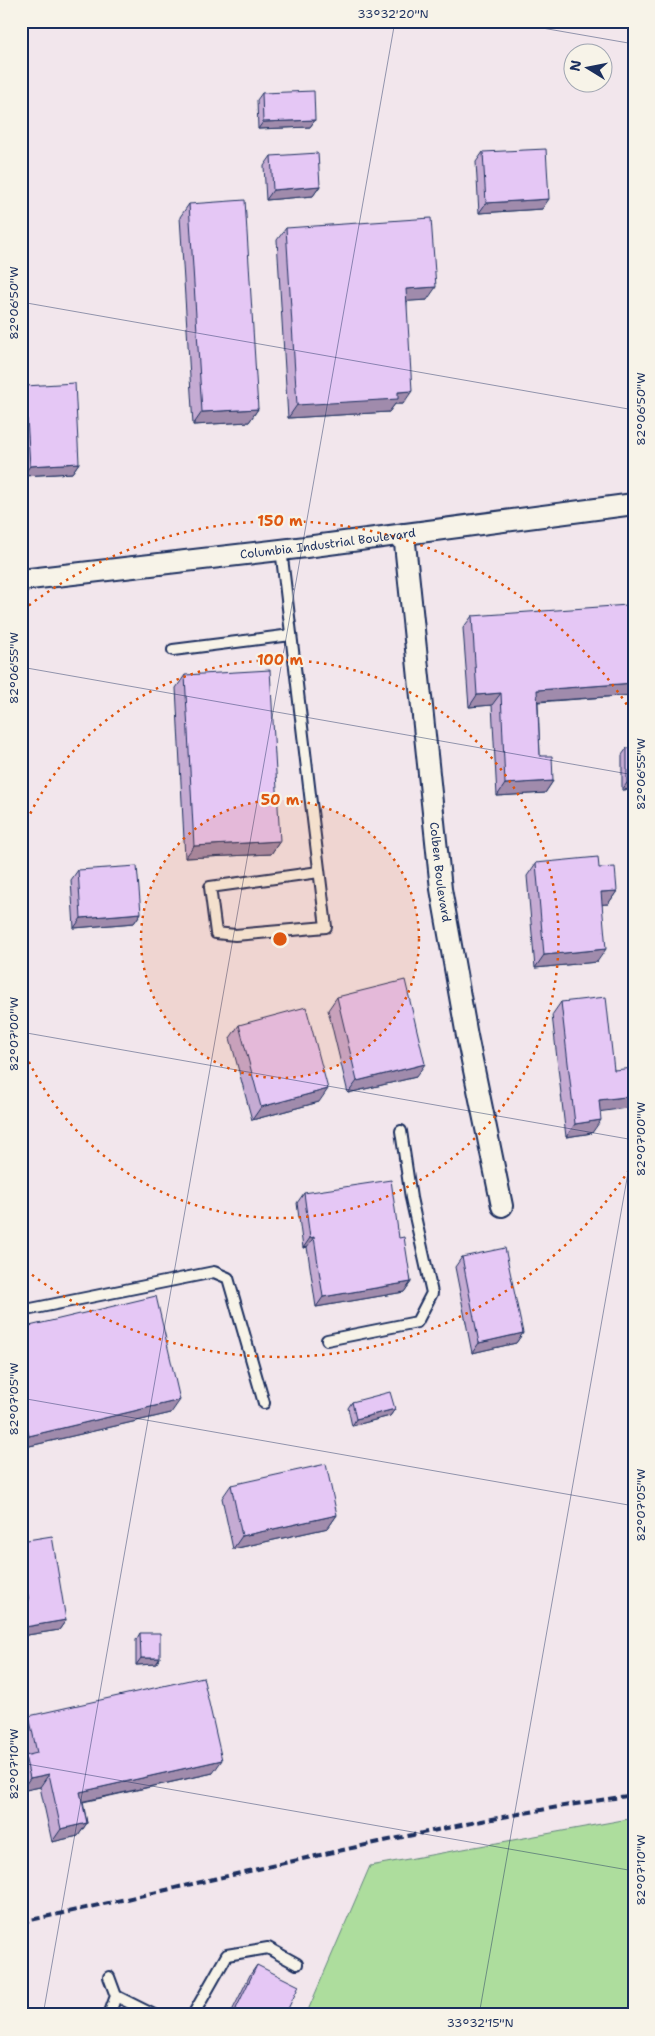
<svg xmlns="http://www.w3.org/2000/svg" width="655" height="2036" viewBox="0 0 655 2036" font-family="'Shantell Sans',sans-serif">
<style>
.green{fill:#addd9d;stroke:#64867e}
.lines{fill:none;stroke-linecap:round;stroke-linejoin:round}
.service-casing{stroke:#1b2f5e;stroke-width:14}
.minor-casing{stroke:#1b2f5e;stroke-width:24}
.service{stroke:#f7f3e8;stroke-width:10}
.minor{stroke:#f7f3e8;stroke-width:20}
.rail{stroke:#1b2f5e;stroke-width:4;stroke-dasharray:8 4;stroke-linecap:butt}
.wall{fill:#c5abd3;stroke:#1b2f5e}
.shaded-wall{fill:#a08bac;stroke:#1b2f5e}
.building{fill:#e5c7f5;stroke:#1b2f5e}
.ticks{fill:none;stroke:#1b2f5e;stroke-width:1;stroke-opacity:0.45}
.ring{fill:none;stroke:#de5710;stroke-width:2.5;stroke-dasharray:2.5 5}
.labels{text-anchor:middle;stroke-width:4.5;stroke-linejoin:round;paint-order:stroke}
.street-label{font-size:12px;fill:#1b2f5e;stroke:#f7f3e8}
.centre{fill:#de5710;stroke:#f7f3e8;stroke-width:2.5}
.ring-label{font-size:15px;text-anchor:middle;font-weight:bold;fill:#de5710;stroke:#f7f3e8;stroke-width:4.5;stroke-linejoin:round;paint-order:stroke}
.neatline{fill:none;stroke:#1b2f5e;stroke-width:2}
.ticks-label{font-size:12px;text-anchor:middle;fill:#1b2f5e}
</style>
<rect width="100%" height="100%" fill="#f2e6ec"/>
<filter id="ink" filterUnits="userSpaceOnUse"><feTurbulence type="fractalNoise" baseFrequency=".02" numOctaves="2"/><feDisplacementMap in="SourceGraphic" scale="10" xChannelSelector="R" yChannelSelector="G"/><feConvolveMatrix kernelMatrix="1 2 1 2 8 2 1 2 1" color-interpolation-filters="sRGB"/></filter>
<g filter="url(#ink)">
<polygon class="green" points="634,1818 634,2015 306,2015 370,1866"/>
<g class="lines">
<defs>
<g id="service">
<path d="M 281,549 C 295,675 311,801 326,927 L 235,935 L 216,933 L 210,887 L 319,872"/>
<polyline points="173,650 291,635"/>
<polyline points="21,1311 214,1272 228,1278 264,1403"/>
<polyline points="327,1340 417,1322 432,1293 411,1198 401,1131"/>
<polyline points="109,1977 116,1996 109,2015"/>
<polyline points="116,1996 154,2015"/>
<polyline points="193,2015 227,1955 268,1948 297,1964"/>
</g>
<g id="minor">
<path id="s1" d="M 404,534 L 441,889 L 467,1036 L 502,1206"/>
<path id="s2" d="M 21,580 L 306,547 L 634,504"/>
</g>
</defs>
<use href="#service" class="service-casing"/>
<use href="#minor" class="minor-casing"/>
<use href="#service" class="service"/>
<use href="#minor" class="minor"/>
<path class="rail" d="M 21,1922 C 225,1879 427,1825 634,1795"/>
</g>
<g class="wall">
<polygon points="262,93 315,120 310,127 258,129 257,100"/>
<polygon points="483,152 542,209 479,213 476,162"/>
<polygon points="271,156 320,186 313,196 266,200 264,166"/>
<polygon points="189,204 258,409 249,422 193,425 180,217"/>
<polygon points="286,228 427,300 407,301 403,404 395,404 389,412 288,418 277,240"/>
<polygon points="25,386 79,463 72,473 23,476 21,445 21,392"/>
<polygon points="472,616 634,637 634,695 538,702 540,756 553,781 545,793 497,796 492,705 469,707 463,628"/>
<polygon points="185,675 280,841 271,854 185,858 176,688"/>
<polygon points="627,748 634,789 622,790 622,755"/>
<polygon points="536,863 599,868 617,891 608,904 602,904 597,962 535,968 527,876"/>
<polygon points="78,870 141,913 134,923 74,928 71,880"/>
<polygon points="337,997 416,1077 348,1093 328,1010"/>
<polygon points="561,1002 600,1111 592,1133 566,1137 552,1015"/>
<polygon points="239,1025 319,1102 252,1120 230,1038"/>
<polygon points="304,1193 399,1238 411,1282 404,1292 316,1307 307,1247 303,1248 297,1203"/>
<polygon points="462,1257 523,1333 516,1343 472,1353 455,1267"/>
<polygon points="21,1328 171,1413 21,1448"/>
<polygon points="352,1402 395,1409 390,1416 352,1426 348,1408"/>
<polygon points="231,1485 337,1515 328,1528 233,1549 222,1498"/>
<polygon points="21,1541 66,1620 59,1630 21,1636"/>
<polygon points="140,1633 160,1658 156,1664 136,1665 136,1640"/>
<polygon points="29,1716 213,1773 83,1802 87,1823 78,1836 52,1842 40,1787 21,1791 21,1761 26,1756 21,1735 21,1727"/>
<polygon points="257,1965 285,2015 230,2015 250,1975"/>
</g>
<g class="shaded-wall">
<polygon points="315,120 310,127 258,129 263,122"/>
<polygon points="320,186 313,196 266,200 273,190"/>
<polygon points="549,199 542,209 479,213 486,203"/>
<polygon points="436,287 427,300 397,302 406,289"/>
<polygon points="412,391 403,404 395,404 389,412 288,418 297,405 398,392"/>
<polygon points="258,409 249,422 193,425 202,412"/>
<polygon points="79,463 72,473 23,476 30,466"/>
<polygon points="634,683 634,695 529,702 537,690"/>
<polygon points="501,693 492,705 469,707 477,695"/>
<polygon points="553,781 545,793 497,796 505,784"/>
<polygon points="627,783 634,783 634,789 622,790"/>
<polygon points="280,841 271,854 185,858 194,846"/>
<polygon points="617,891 608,904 592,905 601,892"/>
<polygon points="141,913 134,923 74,928 81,918"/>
<polygon points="606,949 597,962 535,968 544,955"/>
<polygon points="425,1064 416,1077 348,1093 357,1081"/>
<polygon points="328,1089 319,1102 252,1120 261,1107"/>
<polygon points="634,1096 634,1107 590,1113 599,1100"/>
<polygon points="601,1120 592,1133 566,1137 575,1124"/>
<polygon points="314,1237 307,1247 303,1248 310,1238"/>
<polygon points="411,1282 404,1292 316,1307 323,1297"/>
<polygon points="523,1333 516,1343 472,1353 479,1343"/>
<polygon points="180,1400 171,1413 21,1448 29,1436"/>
<polygon points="395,1409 390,1416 352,1426 356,1419"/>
<polygon points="337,1515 328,1528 233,1549 242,1536"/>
<polygon points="66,1620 59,1630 21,1636 21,1632 25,1627"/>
<polygon points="141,1658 160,1658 156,1664 136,1665"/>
<polygon points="222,1760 213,1773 71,1804 80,1792"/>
<polygon points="49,1774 40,1787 21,1791 30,1778"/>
<polygon points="87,1823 78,1836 52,1842 61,1829"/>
</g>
<g class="building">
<polygon points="314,91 315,120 263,122 262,93"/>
<polygon points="546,149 549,199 486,203 483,152"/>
<polygon points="318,153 320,186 273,190 271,156"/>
<polygon points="245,200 258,409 202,412 189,204"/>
<polygon points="431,218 436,287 406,289 412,391 398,392 398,399 297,405 286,228"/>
<polygon points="75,383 79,463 30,466 25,386"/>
<polygon points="628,605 631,637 634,637 634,683 537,690 540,756 552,756 553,781 505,784 501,693 477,695 472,616"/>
<polygon points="270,670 280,841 194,846 185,675"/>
<rect x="627" y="748" width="7" height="35"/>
<polygon points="598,857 599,868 615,867 617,891 601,892 606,949 544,955 536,863"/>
<polygon points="137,866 141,913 81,918 78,870"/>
<polygon points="405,980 425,1064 357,1081 337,997"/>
<polygon points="606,997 614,1070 634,1068 634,1096 599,1100 601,1120 575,1124 561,1002"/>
<polygon points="306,1007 328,1089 261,1107 239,1025"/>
<polygon points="391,1180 399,1238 404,1237 411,1282 323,1297 314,1237 310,1238 304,1193"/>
<polygon points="505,1248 523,1333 479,1343 462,1257"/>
<polygon points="156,1296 180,1400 29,1436 21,1401 21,1328"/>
<polygon points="390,1392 395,1409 356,1419 352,1402"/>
<polygon points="326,1464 337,1515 242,1536 231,1485"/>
<polygon points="52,1536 66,1620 25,1627 21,1608 21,1602 29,1601 21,1559 21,1541"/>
<polygon points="140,1633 160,1633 160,1658 141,1658"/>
<polygon points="203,1677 222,1760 80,1792 87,1823 61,1829 49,1774 30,1778 25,1756 37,1753 29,1716"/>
<polygon points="257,1965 299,1986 285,2015 233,2015"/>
</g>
</g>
<path class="ticks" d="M 502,21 L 634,44M 21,302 L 634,410M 21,667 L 634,775M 21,1032 L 634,1140M 21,1398 L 634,1506M 21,1763 L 634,1871M 43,2015 L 395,21M 479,2015 L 634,1139"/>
<circle cx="280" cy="939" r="139" fill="#de5710" fill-opacity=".12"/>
<g class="ring">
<circle cx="280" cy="939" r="139"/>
<path d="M21 834A279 279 0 1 1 21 1044"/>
<path d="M633 1164A418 418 0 0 1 23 1268M23 610A418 418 0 0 1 633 714"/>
</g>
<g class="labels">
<g class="street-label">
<text dy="4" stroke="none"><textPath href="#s2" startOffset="309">Columbia Industrial Boulevard</textPath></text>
<text dy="4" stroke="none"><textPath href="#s1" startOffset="340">Colben Boulevard</textPath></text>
</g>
</g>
<circle cx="280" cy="939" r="8" class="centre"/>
<g class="ring-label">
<text x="280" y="526">150 m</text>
<text x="280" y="665">100 m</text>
<text x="280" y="805">50 m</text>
</g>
<rect width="655" height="2036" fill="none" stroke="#f7f3e8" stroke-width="55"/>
<g transform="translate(588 68) rotate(280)"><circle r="24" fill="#f7f3e8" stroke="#9fa5b1"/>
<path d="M0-4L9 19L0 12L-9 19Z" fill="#1b2f5e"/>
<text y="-8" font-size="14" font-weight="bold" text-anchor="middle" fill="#1b2f5e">N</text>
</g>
<rect x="28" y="28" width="600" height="1980" class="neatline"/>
<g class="ticks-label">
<text x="393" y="18">33°32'20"N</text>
<text transform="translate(14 303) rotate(-90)" y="4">82°06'50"W</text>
<text transform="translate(641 409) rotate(-90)" y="4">82°06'50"W</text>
<text transform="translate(14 668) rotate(-90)" y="4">82°06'55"W</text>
<text transform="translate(641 774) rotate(-90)" y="4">82°06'55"W</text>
<text transform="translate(14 1034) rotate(-90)" y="4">82°07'00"W</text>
<text transform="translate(641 1139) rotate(-90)" y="4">82°07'00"W</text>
<text transform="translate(14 1399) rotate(-90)" y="4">82°07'05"W</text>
<text transform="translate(641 1505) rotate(-90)" y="4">82°07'05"W</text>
<text transform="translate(14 1764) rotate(-90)" y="4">82°07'10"W</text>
<text transform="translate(641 1870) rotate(-90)" y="4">82°07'10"W</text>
<text x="480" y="2027">33°32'15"N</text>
</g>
</svg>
